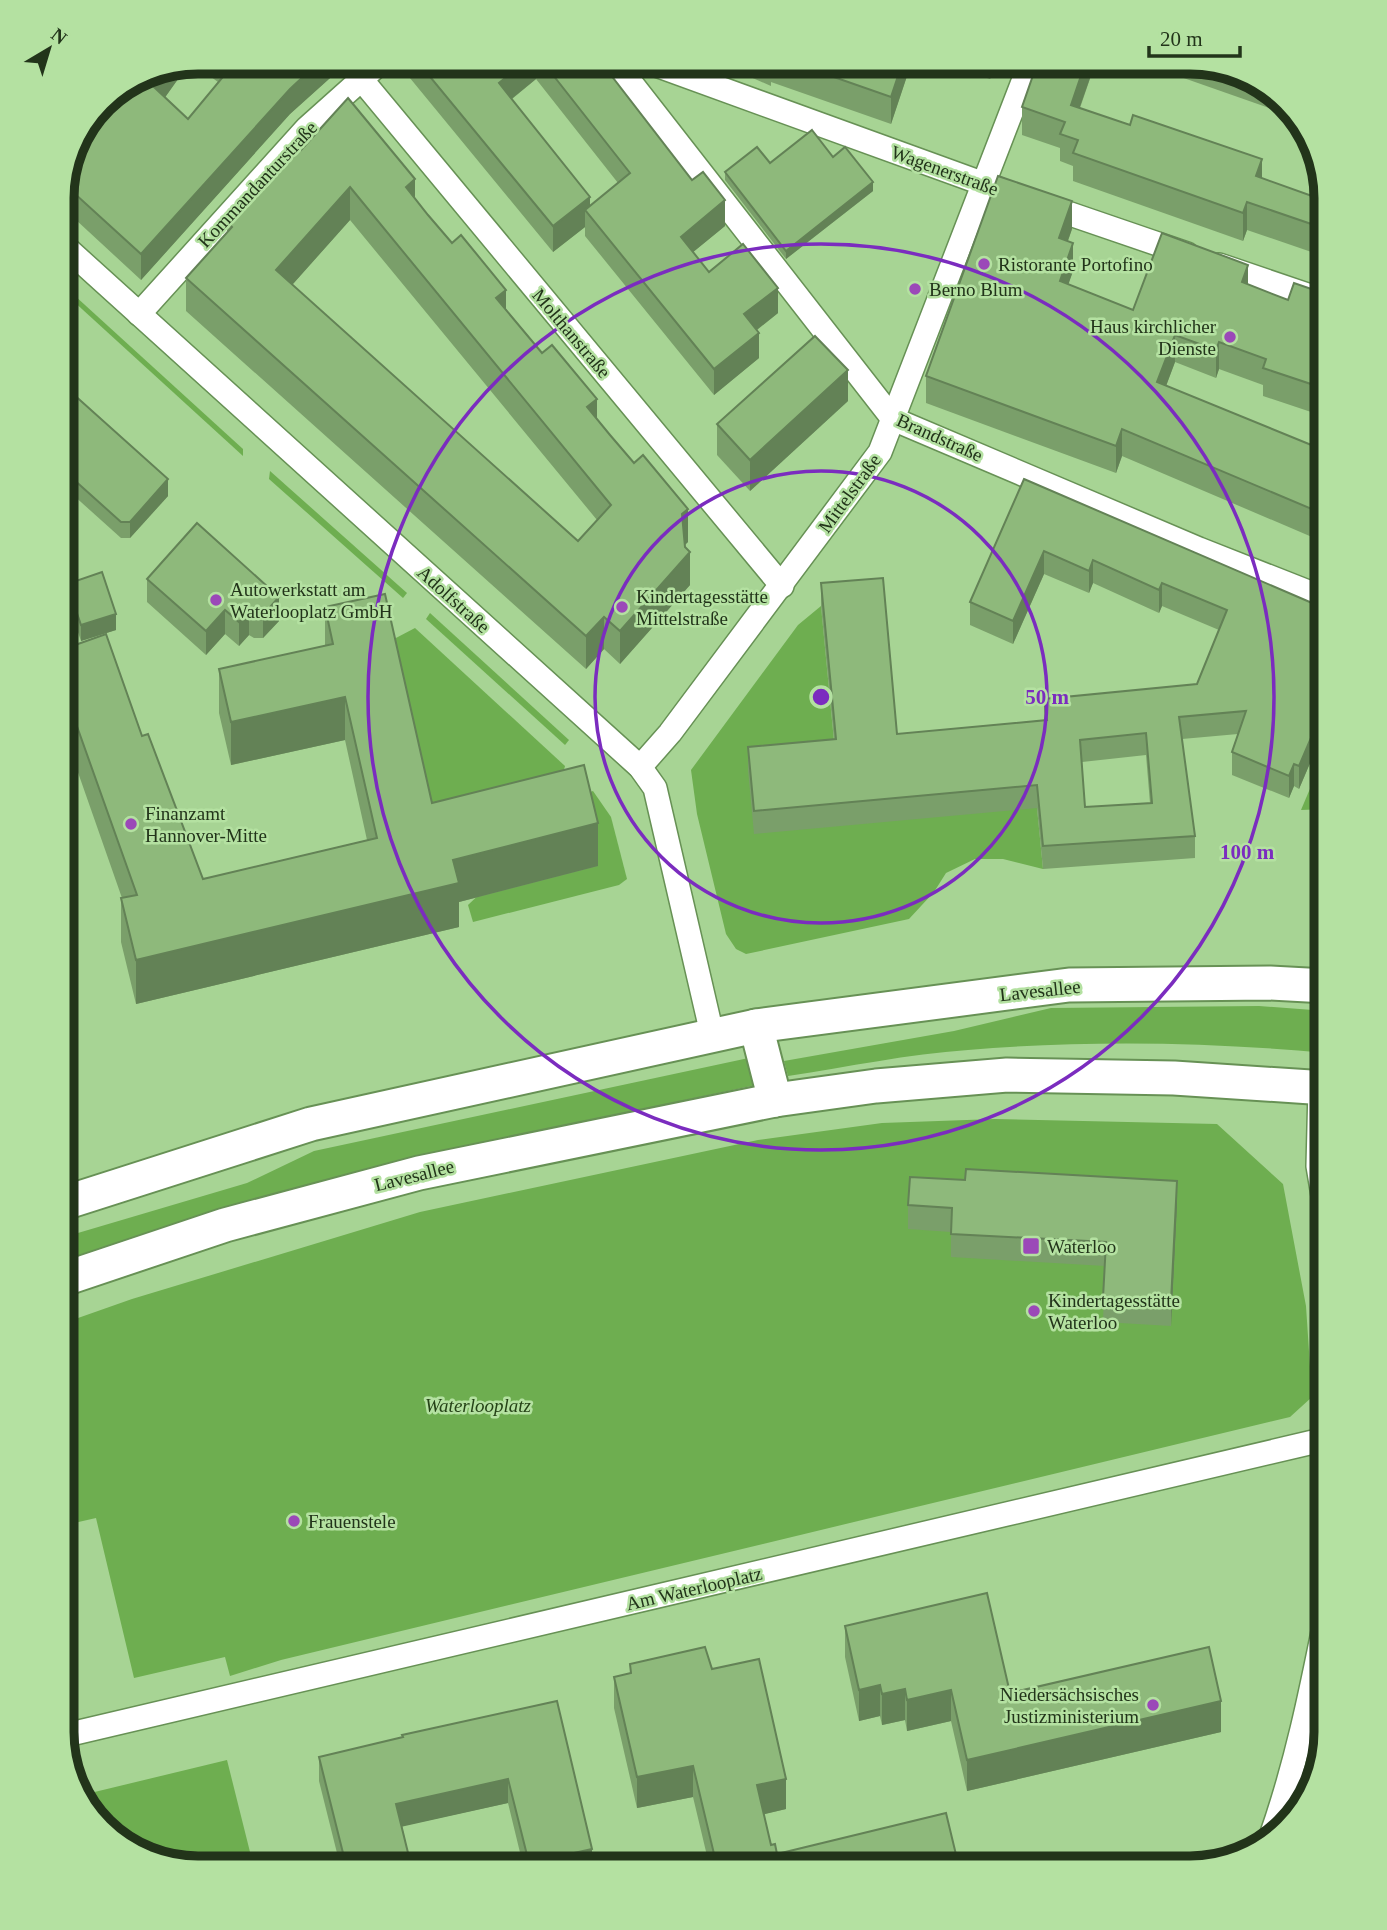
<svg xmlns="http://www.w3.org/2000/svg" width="1387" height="1930" viewBox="0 0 1387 1930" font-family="Georgia,serif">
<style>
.green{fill:#6eae50}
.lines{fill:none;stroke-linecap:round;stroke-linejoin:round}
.street-casing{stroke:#679155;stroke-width:26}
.secondary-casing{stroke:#679155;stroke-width:37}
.street{stroke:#fff;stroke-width:23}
.secondary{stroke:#fff;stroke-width:33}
.wall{fill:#7a9f6a;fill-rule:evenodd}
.shaded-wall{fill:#638256}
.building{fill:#8eb97b;stroke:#638256;stroke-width:2;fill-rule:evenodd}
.ring{fill:none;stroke:#7b2cbf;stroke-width:3.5}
.poi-dot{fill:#9b49b8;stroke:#b4e1a1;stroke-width:2.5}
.labels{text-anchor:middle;stroke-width:5;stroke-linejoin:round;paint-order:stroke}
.street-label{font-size:19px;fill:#22341a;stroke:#b4e1a1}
.poi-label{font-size:19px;fill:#22341a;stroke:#b4e1a1;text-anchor:start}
.park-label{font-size:19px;font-style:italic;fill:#254217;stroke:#b4e1a1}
.rim{fill:none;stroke:#22341a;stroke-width:9}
.centre{fill:#7b2cbf;stroke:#b4e1a1;stroke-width:3.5}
.ring-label{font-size:21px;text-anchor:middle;font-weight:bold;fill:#7b2cbf;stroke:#b4e1a1;stroke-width:5;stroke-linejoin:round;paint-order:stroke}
</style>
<rect width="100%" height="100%" fill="#a7d494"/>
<g class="green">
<polygon points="74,295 243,449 243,456 71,299"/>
<polygon points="270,471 407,593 403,598 269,479"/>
<polygon points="821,606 836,762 1037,808 1043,869 1003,859 975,859 946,873 934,892 909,919 746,954 736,949 726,934 697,814 691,770 798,625"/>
<polygon points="430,613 569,740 565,745 426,619"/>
<polygon points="415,628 565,766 552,813 441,841 394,639"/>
<polygon points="1326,751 1326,809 1301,810"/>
<polygon points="593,791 611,817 627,879 619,885 473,922 468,905 587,793"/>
<path d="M 1259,1006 L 1326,1011 L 1326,1053 C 1208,1042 1087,1040 968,1050 C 908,1054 848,1067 788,1076 L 784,1061 L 954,1031 L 1051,1008 Z"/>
<polygon points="758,1056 765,1083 475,1145 61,1264 61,1238 247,1183 314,1151"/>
<polygon points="995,1119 1217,1124 1283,1184 1306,1306 1312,1397 1290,1417 281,1660 230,1676 225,1657 134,1678 96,1518 61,1526 61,1324 132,1299 420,1212 758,1140 882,1123"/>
<polygon points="227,1760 254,1868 189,1868 129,1850 80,1801 78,1796"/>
</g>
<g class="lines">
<defs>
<g id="street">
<polyline points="614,61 893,419 1199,549 1326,599"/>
<polyline points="645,61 998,189"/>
<polyline points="361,79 782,586"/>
<polyline points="1044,205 1187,254"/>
<polyline points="62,244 640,767 655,788 712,1034"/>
<polyline points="1219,265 1319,299"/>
<polyline points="139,314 307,128 382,61"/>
<polyline points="640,767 670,733 880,452 1031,61"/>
<polyline points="1320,1088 1318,1166 1326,1213"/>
<polyline points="62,1736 1326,1439"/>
<path d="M 1270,1839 C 1296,1766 1311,1692 1326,1617"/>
</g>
<g id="secondary">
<polyline points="756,1026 775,1100"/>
<polyline points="61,1204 311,1124 756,1026 1069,985 1270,983 1326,986"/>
<polyline points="61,1280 225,1225 419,1173 775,1100 876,1086 1007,1075 1174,1078 1326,1088"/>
</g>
</defs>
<use href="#street" class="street-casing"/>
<use href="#secondary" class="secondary-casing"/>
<use href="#street" class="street"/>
<use href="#secondary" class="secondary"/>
</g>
<g class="wall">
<polygon points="198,61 349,61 290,114 141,280 62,207 62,188 75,137 107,95 188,65 165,97 188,119 218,82 192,63"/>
<path d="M 405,61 L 600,61 L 725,226 L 693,252 L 709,272 L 778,313 L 757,330 L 759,358 L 714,395 L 585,236 L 585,227 L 553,252 L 405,72 ZM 536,79 L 618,183 L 590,206 L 512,99 Z"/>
<polygon points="714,61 908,61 908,73 891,124 771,82 771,86"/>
<polygon points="946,61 996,61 990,79 946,64"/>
<polygon points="1038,61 1096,61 1080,108 1262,178 1326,201 1326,257 1247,230 1243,241 1073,181 1073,166 1060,161 1060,148 1022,135 1022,107"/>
<polygon points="1138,62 1198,62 1258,80 1295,117"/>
<path d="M 301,150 L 415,199 L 597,419 L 688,542 L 685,545 L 690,585 L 620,664 L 604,649 L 586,669 L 186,311 L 186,278 L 227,233 L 227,222 ZM 350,220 L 597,520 L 578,541 L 292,285 Z"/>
<polygon points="833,157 873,191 786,259 725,180 725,172 770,163"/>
<polygon points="1072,229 1068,241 1073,271 1068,284 1133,310 1248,285 1288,300 1326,294 1326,417 1263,396 1263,385 1219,369 1216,378 1175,362 1166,386 1326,451 1326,543 1122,456 1116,473 926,403 926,376"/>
<polygon points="62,384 168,496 130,538 121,538 62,485"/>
<polygon points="848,401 750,491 717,455 717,424"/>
<path d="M 1024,479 L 1326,609 L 1326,737 L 1322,735 L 1299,789 L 1294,786 L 1289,798 L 1232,775 L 1232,752 L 1238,734 L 1182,739 L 1195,836 L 1195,858 L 1043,869 L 1037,808 L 754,834 L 748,770 L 748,747 L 834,740 L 821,606 L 821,583 L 897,734 L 1044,720 L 1044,699 L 1197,684 L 1219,630 L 1162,606 L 1159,613 L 1093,583 L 1089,593 L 1044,574 L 1013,644 L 970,625 L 970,602 ZM 1146,755 L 1150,803 L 1085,807 L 1082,762 Z"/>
<polygon points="197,523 279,621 263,638 254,638 249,635 239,646 225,634 206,655 147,602 147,579"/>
<polygon points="67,584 116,630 81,641 67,600"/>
<polygon points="325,607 432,803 598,866 459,902 459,927 136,1004 121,942 121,898 122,898 74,761 61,766 61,650 142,736 203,879 367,840 345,740 231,765 219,713 219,669 325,646"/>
<polygon points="1177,1204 1171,1326 1103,1322 1105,1266 951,1257 951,1232 908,1229 908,1205"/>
<polygon points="845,1626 1010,1693 1221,1732 967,1791 951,1721 907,1731 905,1720 882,1725 880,1716 859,1721 845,1657"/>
<polygon points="630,1664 712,1669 786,1809 764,1814 771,1845 777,1854 959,1869 680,1869 680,1866 708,1860 693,1797 637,1808 614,1708 614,1677 630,1673"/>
<polygon points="557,1701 592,1869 524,1869 508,1803 402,1826 412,1869 341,1869 319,1781 319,1757 402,1737 402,1735"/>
</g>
<g class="shaded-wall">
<polygon points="320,61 349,61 290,114 141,280 141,254 290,89"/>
<polygon points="526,61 536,61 536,79 499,109 499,83"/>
<polygon points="903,61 908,61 908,73 891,124 891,97"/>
<polygon points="990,61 996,61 990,79"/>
<polygon points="1086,61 1096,61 1071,132 1071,105"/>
<polygon points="188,65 154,113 154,87 163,74"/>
<polygon points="1262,159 1262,187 1256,176"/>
<polygon points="415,179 415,212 406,187"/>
<polygon points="873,182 873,191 786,259 786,251"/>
<polygon points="350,187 350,220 276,303 276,270"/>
<polygon points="590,197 590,217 585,210 585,227 553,252 553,226"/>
<polygon points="725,200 725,226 681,262 681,237"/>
<polygon points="1072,201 1072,229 1059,265 1059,238"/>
<polygon points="1247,202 1247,230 1243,241 1243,213"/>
<polygon points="1073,243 1073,271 1060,309 1060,281"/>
<polygon points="1248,265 1248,293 1242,282"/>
<polygon points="778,288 778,313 744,340 744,314"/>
<polygon points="506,290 506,322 496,298"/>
<polygon points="759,333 759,358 714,395 714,369"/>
<polygon points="1175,335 1175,362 1157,410 1157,382"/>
<polygon points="1219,342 1219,369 1216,378 1216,350"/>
<polygon points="848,370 848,401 750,491 750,460"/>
<polygon points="597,399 597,432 587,407"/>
<polygon points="1122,429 1122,456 1116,473 1116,446"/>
<polygon points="168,479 168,496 130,538 130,522"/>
<polygon points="688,509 688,542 682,547 682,514"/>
<polygon points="1044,551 1044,574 1013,644 1013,621"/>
<polygon points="690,552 690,585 620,664 620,631"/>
<polygon points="1093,560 1093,583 1089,593 1089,571"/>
<polygon points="1162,583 1162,606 1159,613 1159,590"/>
<polygon points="279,597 279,621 263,638 263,615"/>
<polygon points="225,610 225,634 206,655 206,631"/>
<polygon points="249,611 249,635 239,646 239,622"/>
<polygon points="116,614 116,630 81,641 81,625"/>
<polygon points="604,617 604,649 586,669 586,636"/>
<polygon points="345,697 345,740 231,765 231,722"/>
<polygon points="1322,712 1322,735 1299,789 1299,766"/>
<polygon points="74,718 74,761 61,766 61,722"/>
<polygon points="1294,764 1294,786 1289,798 1289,776"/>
<polygon points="598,823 598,866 459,902 459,927 136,1004 136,960 453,860"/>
<polygon points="1177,1181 1177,1204 1171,1326 1171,1302"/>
<polygon points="880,1685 880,1716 859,1721 859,1690"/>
<polygon points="905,1689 905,1720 882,1725 882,1694"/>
<polygon points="951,1690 951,1721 907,1731 907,1700"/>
<polygon points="1221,1701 1221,1732 967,1791 967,1760"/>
<polygon points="693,1766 693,1797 637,1808 637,1777"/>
<polygon points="508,1779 508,1803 396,1828 396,1804"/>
<polygon points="786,1779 786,1809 757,1816 757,1785"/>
<polygon points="592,1849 592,1869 529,1869 529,1863"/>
</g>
<g class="building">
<polygon points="225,61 320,61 290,89 141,254 63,183 75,137 107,95 163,74 154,87 188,119 232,66"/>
<polygon points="417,61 526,61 499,83 590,197 553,226"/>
<polygon points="542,61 600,61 692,180 703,172 725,200 681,237 709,272 743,244 778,288 744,314 759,333 714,369 585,210 630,173"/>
<polygon points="788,61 903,61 891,97"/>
<polygon points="1038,61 1086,61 1071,105 1130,125 1133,115 1262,159 1256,176 1326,201 1326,229 1247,202 1243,213 1073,153 1078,140 1060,134 1065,122 1022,107"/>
<path d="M 348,98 L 415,179 L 406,187 L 428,215 L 452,243 L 461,235 L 506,290 L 496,298 L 542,353 L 552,345 L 597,399 L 587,407 L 610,435 L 634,463 L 643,455 L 688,509 L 682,514 L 685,547 L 690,552 L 620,631 L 604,617 L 586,636 L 186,278 L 232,227 L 227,222 L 269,174 L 295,145 L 301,150 ZM 350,187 L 611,505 L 578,541 L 276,270 Z"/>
<polygon points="812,130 833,157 845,147 873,182 786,251 725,172 757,147 770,163"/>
<polygon points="998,176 1072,201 1059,238 1073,243 1060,281 1133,310 1162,233 1248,265 1242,282 1288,300 1294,283 1326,294 1326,389 1263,368 1266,359 1219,342 1216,350 1175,335 1157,382 1326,451 1326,515 1122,429 1116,446 926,376"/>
<polygon points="815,336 848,370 750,460 717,424"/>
<polygon points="62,384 168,479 130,522 121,522 62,469"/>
<path d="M 1024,479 L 1326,609 L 1326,714 L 1322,712 L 1299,766 L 1294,764 L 1289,776 L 1232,752 L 1246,711 L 1179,717 L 1195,836 L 1043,846 L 1037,785 L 754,811 L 748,747 L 836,739 L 821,583 L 883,578 L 897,734 L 1047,720 L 1044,699 L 1197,684 L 1227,610 L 1162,583 L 1159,590 L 1093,560 L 1089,571 L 1044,551 L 1013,621 L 970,602 ZM 1146,733 L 1152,803 L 1085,807 L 1080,740 Z"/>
<polygon points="197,523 279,597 263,615 254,615 249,611 239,622 225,610 206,631 147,579"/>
<polygon points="102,572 116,614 81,625 67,584"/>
<polygon points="385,594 432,803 584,765 598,823 453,860 459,883 136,960 121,898 137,895 74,718 61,722 61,650 106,634 142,736 148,734 203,879 377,838 345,697 231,722 219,669 333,644 325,607"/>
<polygon points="966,1169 1177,1181 1171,1302 1103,1298 1106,1242 951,1234 952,1208 908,1205 910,1177 965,1180"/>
<polygon points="987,1593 1010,1693 1209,1647 1221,1701 967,1760 951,1690 907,1700 905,1689 882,1694 880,1685 859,1690 845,1626"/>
<polygon points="705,1647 712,1669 759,1659 786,1779 757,1785 771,1845 775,1844 777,1854 946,1813 959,1867 951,1869 681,1869 680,1866 715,1858 693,1766 637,1777 614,1677 631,1673 630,1664"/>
<polygon points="557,1701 592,1849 529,1863 508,1779 396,1804 412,1869 347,1869 319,1757 403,1737 402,1735"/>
</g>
<g class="ring">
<circle cx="821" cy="697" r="226"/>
<circle cx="821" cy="697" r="453"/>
</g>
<g class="poi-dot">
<circle cx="984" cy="264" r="7"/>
<circle cx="915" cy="289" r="7"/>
<circle cx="1230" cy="337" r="7"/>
<circle cx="216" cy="600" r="7"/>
<circle cx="622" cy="607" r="7"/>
<circle cx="131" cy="824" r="7"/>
<rect x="1022" y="1237" width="18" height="18" rx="3.5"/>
<circle cx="1034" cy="1311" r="7"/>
<circle cx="294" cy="1521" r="7"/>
<circle cx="1153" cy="1705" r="7"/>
</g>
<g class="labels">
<g class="street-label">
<text transform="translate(945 170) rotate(20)" y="7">Wagenerstraße</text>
<text transform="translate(257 184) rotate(-47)" y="7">Kommandanturstraße</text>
<text transform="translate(572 333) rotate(50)" y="7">Molthanstraße</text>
<text transform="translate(940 437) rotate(24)" y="7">Brandstraße</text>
<text transform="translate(849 493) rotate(-54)" y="7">Mittelstraße</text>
<text transform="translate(454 599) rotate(42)" y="7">Adolfstraße</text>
<text transform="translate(1040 990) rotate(-6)" y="7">Lavesallee</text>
<text transform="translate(414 1175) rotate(-14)" y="7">Lavesallee</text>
<text transform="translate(694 1588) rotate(-13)" y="7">Am Waterlooplatz</text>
</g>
<g class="poi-label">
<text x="998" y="271">Ristorante Portofino</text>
<text x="929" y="296">Berno Blum</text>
<text x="1216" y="333" text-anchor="end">Haus kirchlicher<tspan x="1216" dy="22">Dienste</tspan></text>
<text x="230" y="596">Autowerkstatt am<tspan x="230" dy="22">Waterlooplatz GmbH</tspan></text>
<text x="636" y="603">Kindertagesstätte<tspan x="636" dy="22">Mittelstraße</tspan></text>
<text x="145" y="820">Finanzamt<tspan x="145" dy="22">Hannover-Mitte</tspan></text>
<text x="1047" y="1253">Waterloo</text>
<text x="1048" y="1307">Kindertagesstätte<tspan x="1048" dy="22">Waterloo</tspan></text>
<text x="308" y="1528">Frauenstele</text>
<text x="1139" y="1701" text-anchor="end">Niedersächsisches<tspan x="1139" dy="22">Justizministerium</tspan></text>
</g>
<g class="park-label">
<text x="478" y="1412">Waterlooplatz</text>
</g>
</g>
<path d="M0 0H1387V1930H0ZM198 74H1190A124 124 0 0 1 1314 198V1732A124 124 0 0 1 1190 1856H198A124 124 0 0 1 74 1732V198A124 124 0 0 1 198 74Z" fill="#b4e1a1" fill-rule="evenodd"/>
<path class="rim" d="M198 74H1190A124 124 0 0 1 1314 198V1732A124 124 0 0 1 1190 1856H198A124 124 0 0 1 74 1732V198A124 124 0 0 1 198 74Z"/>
<circle cx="821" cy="697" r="10" class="centre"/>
<g class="ring-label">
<text x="1047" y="704">50 m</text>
<text x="1247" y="859">100 m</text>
</g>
<g transform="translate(49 49) rotate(38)" stroke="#b4e1a1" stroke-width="5" paint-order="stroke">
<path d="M0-5L12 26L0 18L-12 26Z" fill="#22341a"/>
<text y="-10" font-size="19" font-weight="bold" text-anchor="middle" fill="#22341a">N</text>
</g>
<path d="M1149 46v10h91v-10" fill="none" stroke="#22341a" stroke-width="3.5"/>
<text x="1160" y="46" font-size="21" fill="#22341a" stroke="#b4e1a1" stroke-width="5" paint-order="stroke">20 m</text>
</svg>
